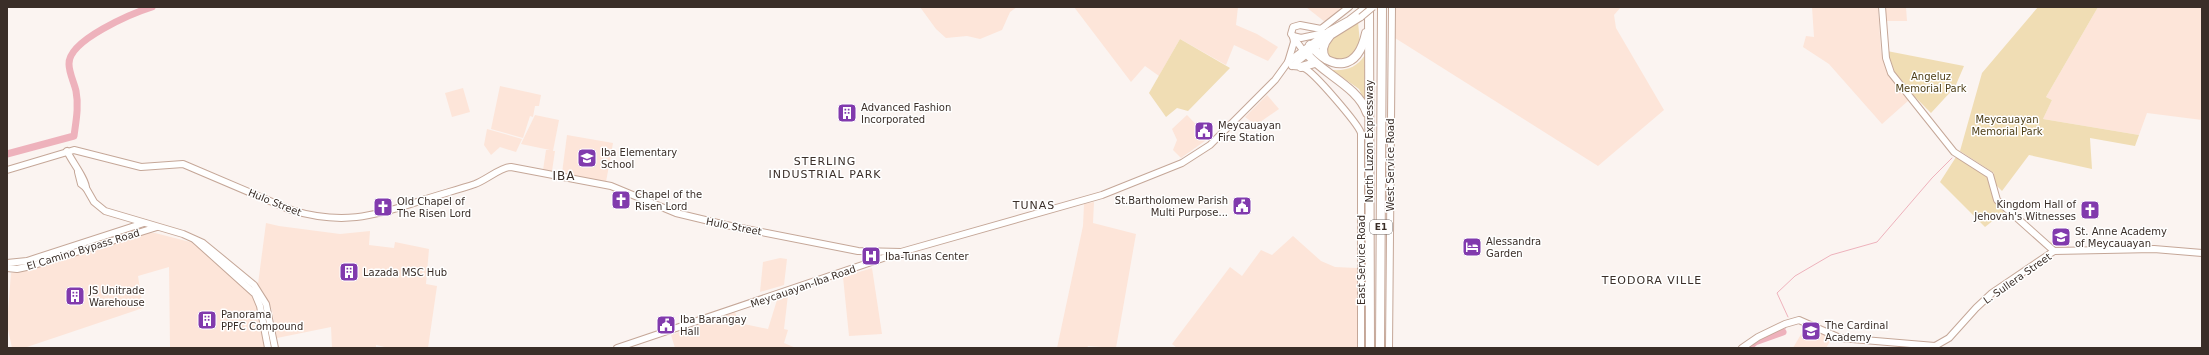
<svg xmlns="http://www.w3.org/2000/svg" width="2209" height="355" viewBox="0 0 2209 355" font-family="'DejaVu Sans',sans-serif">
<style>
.built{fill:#fde5d9}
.green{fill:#f0ddb4}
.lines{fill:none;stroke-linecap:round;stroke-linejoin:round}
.stream{stroke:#eeb2bc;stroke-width:1}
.river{stroke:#eeb2bc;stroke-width:7}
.secondary-casing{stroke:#c5a798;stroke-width:8}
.highway-casing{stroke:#c5a798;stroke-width:10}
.secondary{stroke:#fff;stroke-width:6}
.highway{stroke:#fff;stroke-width:8}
.secondary-bridge-casing{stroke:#c5a798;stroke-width:8;stroke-linecap:butt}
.secondary-bridge{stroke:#fff;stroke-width:6}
.labels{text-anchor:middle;stroke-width:3;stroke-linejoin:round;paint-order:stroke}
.shield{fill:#fff;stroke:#756d68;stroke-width:1}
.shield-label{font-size:9px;font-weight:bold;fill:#3a2e28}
.park-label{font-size:10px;fill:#4e3e16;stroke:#fff}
.poi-label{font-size:10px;fill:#3a2e28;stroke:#fff;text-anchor:start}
.street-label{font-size:10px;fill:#3a2e28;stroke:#fff}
.neighbourhood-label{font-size:11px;letter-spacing:1px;fill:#3a2e28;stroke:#fff}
.quarter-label{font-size:12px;letter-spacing:1px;fill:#3a2e28;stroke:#fff}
</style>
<rect width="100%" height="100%" fill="#fbf4f1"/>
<g class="built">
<polygon points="920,7 1017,7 1010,12 1002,30 980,39 967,36 946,38 936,29"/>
<polygon points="1074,7 1238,7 1236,25 1257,34 1278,47 1268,61 1234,45 1226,65 1180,39 1159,76 1145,66 1131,82"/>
<polygon points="1306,7 1342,7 1325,22"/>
<polygon points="1396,7 1621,7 1614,15 1616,28 1664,110 1598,166 1395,38"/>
<polygon points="1812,7 1878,7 1881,51 1888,72 1909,100 1882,124 1829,64 1803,47 1806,36 1814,37"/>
<polygon points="1885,7 1906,7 1907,21 1886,21"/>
<polygon points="2098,7 2202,7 2202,120 2147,113 2139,135 2043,119 2052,100 2046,97"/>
<polygon points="500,86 541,95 539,106 535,106 533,117 530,116 523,138 491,129"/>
<polygon points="463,88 470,112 452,117 445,93"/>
<polygon points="1267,95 1279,109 1256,125 1245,117"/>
<polygon points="535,115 559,120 553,151 555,151 552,171 543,170 546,150 550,150 521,144"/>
<polygon points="1187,115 1209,138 1181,158 1173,150 1177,140 1172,129"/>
<polygon points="487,129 522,139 516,152 500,147 491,155 484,145"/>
<polygon points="567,135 613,143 606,182 562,173"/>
<polygon points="1094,202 1093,223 1136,234 1116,348 1088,346 1087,348 1057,348 1083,226 1084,204"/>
<polygon points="266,223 279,226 340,234 370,231 369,245 394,248 395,242 429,249 426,284 437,286 428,348 389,348 376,345 376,348 332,348 331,327 277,338 272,310 265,295 258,284"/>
<polygon points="2069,232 2069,247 2058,247 2050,242 2056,233"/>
<polygon points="145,233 155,233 194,243 246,289 256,301 266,348 170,348 169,267 138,276 143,308 24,348 12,348 7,325 11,273 33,269"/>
<polygon points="1293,236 1321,261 1335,267 1357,268 1357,348 1177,348 1172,344 1230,267 1242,276 1261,250 1272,255"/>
<polygon points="780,258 787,259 784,285 760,292 763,262"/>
<polygon points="872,268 882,334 849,336 843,277"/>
<polygon points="788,295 784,329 788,330 784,343 796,348 675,348 671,335 735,312 739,323 768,329 777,300"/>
<polygon points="1807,324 1832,338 1826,348 1793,348"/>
</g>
<g class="green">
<polygon points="2038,7 2098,7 2046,97 2052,100 2043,119 2139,135 2135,146 2090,138 2092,169 2029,155 2002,191 1994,183 1994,173 1960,151 1982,73"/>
<polygon points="1358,22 1360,43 1355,55 1337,62 1326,55 1328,42"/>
<polygon points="1180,39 1230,68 1188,111 1177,108 1166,117 1149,93"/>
<path d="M 1887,51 L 1964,66 L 1955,87 L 1931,113 C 1913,94 1892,78 1887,51 Z"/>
<path d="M 1365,55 L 1365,101 L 1359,89 L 1332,70 C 1347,71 1357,67 1365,55 Z"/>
<polygon points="1956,157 1989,177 1994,200 2005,211 1985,227 1940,182"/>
</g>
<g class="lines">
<g class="stream">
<polyline points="1788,317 1777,293 1795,276 1831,255 1877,242 1932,178 1952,158"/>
<polyline points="1783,332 1786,327"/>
</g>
<g class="river">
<path d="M 7,154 L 74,136 C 76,121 79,106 76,91 C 74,82 69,73 69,64 C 68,40 133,13 152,7"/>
<polyline points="1748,348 1755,342 1783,332"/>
</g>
<defs>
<g id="secondary">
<polyline points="1882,7 1886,58 1891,73 1954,152 1990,175 1997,200 2054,251"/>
<polyline points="1293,36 1301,38 1324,33"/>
<polyline points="1305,53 1291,34 1293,27 1300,25 1321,29 1349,7"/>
<polyline points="1288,62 1294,42 1293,36"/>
<path d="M 1292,66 C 1296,66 1300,66 1304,68 C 1314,72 1358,124 1361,133 L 1361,348"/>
<polyline points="1292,66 1329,37 1361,17"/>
<path d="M 67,151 C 72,162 86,179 86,188"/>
<path d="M 7,170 L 74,150 L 141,167 L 183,164 L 291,210 C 341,225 372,217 420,201 C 438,195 457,190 475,184 C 486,180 501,167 511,167 L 611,186 L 676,213 L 726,225 L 858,251 L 901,252"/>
<polyline points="78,172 81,184 86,188 94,202 105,211 183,234 203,243 254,285 266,304 275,348"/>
<polyline points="195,240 255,294 260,306 268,348"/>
<polyline points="7,263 27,261 144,223"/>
<polyline points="7,268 17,269 31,266 157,227"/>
<polyline points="617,348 901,252 1102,195 1182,163 1210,145 1275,80 1288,62 1329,31 1349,20 1366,7"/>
<polyline points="1389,348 1392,7"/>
<polyline points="1742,348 1758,337 1785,324 1799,320 1840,338 1935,346 1949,338 1976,308 1992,293 2054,251 2154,249 2202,253"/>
</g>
<g id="highway">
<polyline points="1369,7 1370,348"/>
<path d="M 1310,45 C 1333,72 1358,70 1366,33"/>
<path d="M 1307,54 C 1325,75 1358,87 1367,113"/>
<path d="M 1326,59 C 1321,52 1323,44 1329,37"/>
<polyline points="1301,67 1315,63"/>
<polyline points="1380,348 1382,7"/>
</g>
</defs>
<use href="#secondary" class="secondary-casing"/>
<use href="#highway" class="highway-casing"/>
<use href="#secondary" class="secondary"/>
<use href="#highway" class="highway"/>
<defs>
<polyline id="secondary-bridge" points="1361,17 1373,7"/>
</defs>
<use href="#secondary-bridge" class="secondary-bridge-casing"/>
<use href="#secondary-bridge" class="secondary-bridge"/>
</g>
<defs>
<symbol id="building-square" viewBox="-11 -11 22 22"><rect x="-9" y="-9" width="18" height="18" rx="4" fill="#813aad" stroke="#fff"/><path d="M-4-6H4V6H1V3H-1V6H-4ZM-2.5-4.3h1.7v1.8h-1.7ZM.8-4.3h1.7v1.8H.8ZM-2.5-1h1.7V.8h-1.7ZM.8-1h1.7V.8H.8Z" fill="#fff"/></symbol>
<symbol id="civic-square" viewBox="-11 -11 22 22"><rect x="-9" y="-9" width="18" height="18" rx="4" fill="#813aad" stroke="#fff"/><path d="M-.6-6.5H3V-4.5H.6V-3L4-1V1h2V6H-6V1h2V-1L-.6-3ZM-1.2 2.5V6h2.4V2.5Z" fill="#fff"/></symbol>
<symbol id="school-square" viewBox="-11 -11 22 22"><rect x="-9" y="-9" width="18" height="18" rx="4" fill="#813aad" stroke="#fff"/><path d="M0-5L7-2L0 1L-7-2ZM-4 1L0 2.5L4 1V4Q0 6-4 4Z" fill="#fff"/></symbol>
<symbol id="church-square" viewBox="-11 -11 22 22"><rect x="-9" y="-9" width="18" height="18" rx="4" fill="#813aad" stroke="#fff"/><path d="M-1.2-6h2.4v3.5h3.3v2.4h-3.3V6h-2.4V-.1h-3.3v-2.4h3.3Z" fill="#fff"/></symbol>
<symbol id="hotel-square" viewBox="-11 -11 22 22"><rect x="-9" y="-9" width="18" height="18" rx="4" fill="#813aad" stroke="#fff"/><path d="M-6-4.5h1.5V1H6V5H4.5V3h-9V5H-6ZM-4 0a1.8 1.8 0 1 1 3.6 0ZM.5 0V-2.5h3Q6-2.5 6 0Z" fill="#fff"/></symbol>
<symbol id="hospital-square" viewBox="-11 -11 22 22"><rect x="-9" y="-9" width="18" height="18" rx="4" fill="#813aad" stroke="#fff"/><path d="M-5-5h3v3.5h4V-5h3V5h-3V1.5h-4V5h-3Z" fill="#fff"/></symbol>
</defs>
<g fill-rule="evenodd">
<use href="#building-square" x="836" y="102" width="22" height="22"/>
<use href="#civic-square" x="1193" y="120" width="22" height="22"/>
<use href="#school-square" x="576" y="147" width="22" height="22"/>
<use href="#church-square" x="610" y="189" width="22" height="22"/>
<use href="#civic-square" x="1231" y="195" width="22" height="22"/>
<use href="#church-square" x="372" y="196" width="22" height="22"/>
<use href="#church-square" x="2079" y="199" width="22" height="22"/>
<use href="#school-square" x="2050" y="226" width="22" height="22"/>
<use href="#hotel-square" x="1461" y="236" width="22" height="22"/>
<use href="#hospital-square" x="860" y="245" width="22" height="22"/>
<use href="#building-square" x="338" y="261" width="22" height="22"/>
<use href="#building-square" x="64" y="285" width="22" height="22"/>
<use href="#building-square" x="196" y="309" width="22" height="22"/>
<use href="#civic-square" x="655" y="314" width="22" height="22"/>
<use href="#school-square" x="1800" y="320" width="22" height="22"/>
</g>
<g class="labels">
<rect class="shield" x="1370" y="220" width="22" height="14" rx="3"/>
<g class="shield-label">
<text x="1381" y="230">E1</text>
</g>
<g class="park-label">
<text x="1931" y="80">Angeluz<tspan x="1931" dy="12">Memorial Park</tspan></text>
<text x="2007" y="123">Meycauayan<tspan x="2007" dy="12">Memorial Park</tspan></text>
</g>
<g class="poi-label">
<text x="861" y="111">Advanced Fashion<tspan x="861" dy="12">Incorporated</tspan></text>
<text x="1218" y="129">Meycauayan<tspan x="1218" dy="12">Fire Station</tspan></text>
<text x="601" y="156">Iba Elementary<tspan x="601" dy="12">School</tspan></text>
<text x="635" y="198">Chapel of the<tspan x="635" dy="12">Risen Lord</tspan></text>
<text x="1228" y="204" text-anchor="end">St.Bartholomew Parish<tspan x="1228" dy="12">Multi Purpose...</tspan></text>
<text x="397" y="205">Old Chapel of<tspan x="397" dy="12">The Risen Lord</tspan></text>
<text x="2076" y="208" text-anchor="end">Kingdom Hall of<tspan x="2076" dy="12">Jehovah's Witnesses</tspan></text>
<text x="2075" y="235">St. Anne Academy<tspan x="2075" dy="12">of Meycauayan</tspan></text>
<text x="1486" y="245">Alessandra<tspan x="1486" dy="12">Garden</tspan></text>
<text x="885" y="260">Iba-Tunas Center</text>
<text x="363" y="276">Lazada MSC Hub</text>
<text x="89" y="294">JS Unitrade<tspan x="89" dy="12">Warehouse</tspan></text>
<text x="221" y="318">Panorama<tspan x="221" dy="12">PPFC Compound</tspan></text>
<text x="680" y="323">Iba Barangay<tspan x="680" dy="12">Hall</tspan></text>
<text x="1825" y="329">The Cardinal<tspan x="1825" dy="12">Academy</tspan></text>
</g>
<g class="street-label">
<text transform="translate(1369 141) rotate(-90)" y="4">North Luzon Expressway</text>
<text transform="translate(1390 165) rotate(-90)" y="4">West Service Road</text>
<text transform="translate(275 202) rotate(22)" y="4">Hulo Street</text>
<text transform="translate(734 226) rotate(11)" y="4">Hulo Street</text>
<text transform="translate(83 249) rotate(-17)" y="4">El Camino Bypass Road</text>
<text transform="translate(1361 260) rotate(-90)" y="4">East Service Road</text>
<text transform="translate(2017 278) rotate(-35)" y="4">L. Sullera Street</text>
<text transform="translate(803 286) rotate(-19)" y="4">Meycauayan-Iba Road</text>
</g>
<g class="neighbourhood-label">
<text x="825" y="165">STERLING<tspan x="825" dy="13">INDUSTRIAL PARK</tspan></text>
<text x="1034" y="209">TUNAS</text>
<text x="1652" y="284">TEODORA VILLE</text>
</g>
<g class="quarter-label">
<text x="564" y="180">IBA</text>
</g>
</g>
<rect width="2209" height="355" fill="none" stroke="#3a2e28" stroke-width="16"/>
</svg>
